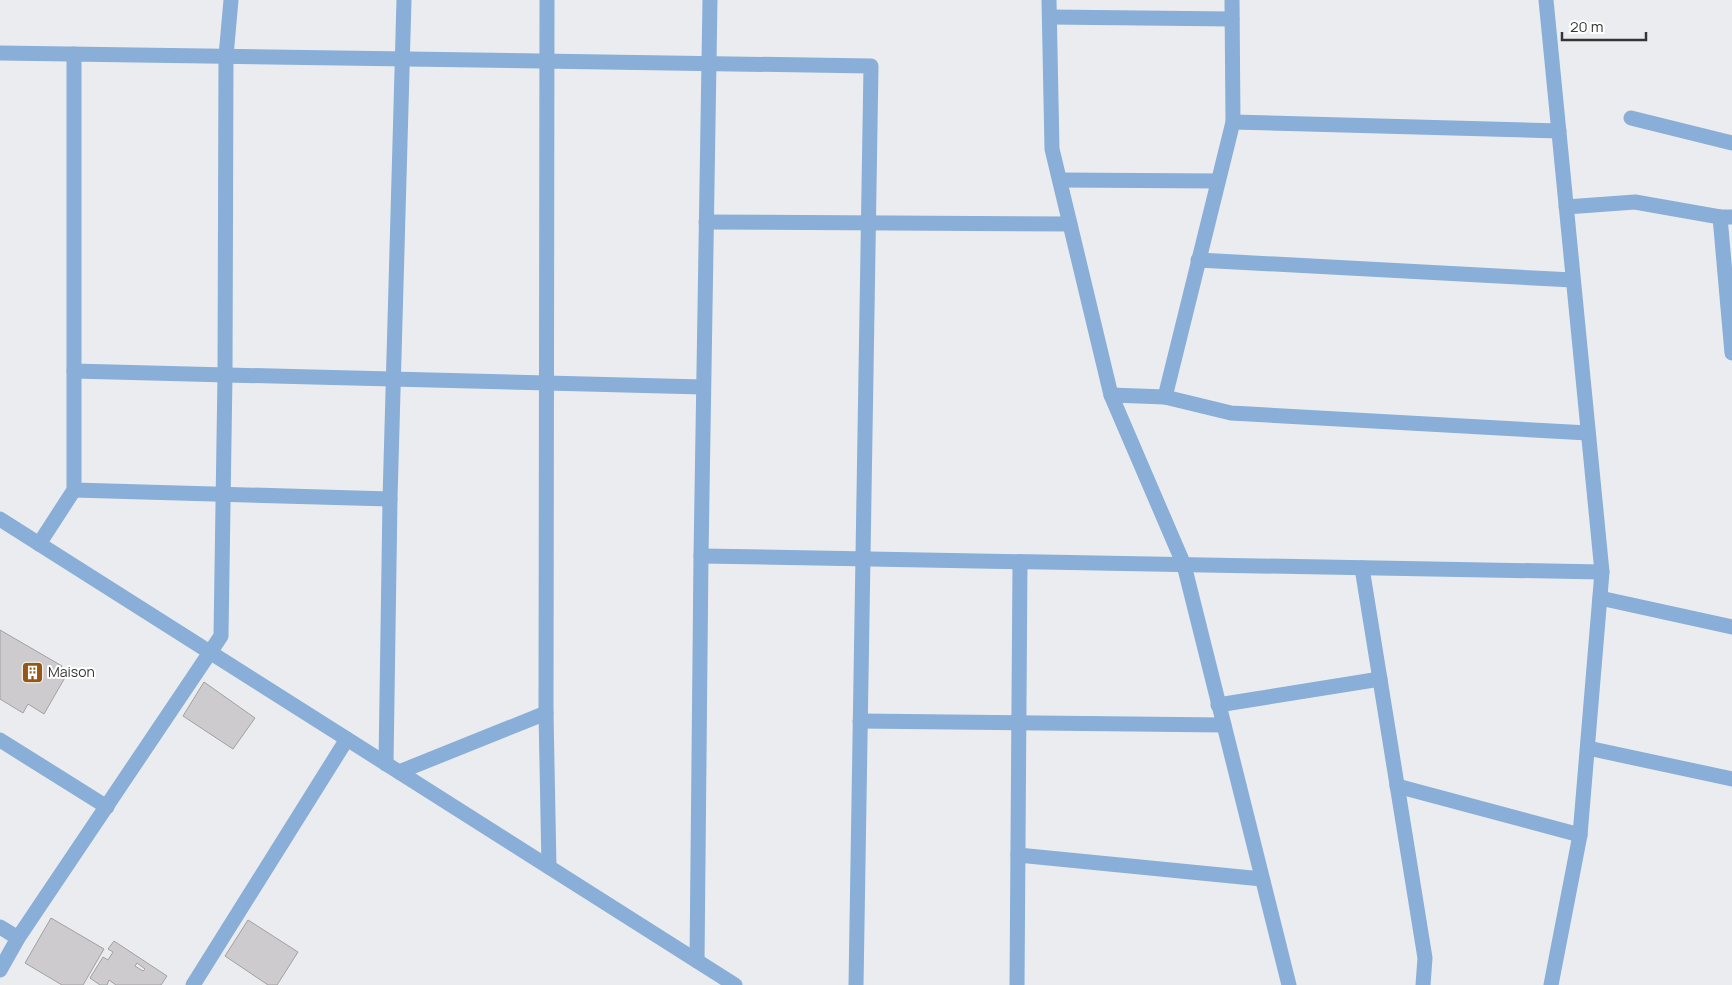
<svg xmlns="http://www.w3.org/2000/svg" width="1732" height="985" viewBox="0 0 1732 985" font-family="Manrope,sans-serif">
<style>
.building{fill:#cdcbce;stroke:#a2a0a3;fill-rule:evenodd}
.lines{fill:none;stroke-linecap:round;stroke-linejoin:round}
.minor{stroke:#89aed7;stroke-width:15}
.labels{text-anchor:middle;stroke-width:4;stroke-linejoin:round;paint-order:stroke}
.poi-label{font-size:14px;fill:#353537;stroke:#fff;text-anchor:start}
</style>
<rect width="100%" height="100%" fill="#ebecef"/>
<g class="building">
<polygon points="0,630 62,666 59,670 67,674 44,714 28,704 23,713 0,699"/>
<polygon points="204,682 255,718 233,749 183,716"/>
<polygon points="51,918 104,949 83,985 62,985 25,963"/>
<polygon points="248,920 298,952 277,985 268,985 225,956"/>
<path d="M 114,941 L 167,976 L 161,985 L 116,985 L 109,980 L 107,985 L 100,985 L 90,978 L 103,957 L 108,960 L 113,952 L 108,949 ZM 137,963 L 145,969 L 143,971 L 135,966 Z"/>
</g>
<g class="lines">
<g class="minor">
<polyline points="547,0 546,713 549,867"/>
<polyline points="1049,0 1052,149 1111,395 1184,565 1289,985"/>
<polyline points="1546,0 1602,572 1580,835 1551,985"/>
<polyline points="1050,17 1232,19"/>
<polyline points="0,53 871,66 856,985"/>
<polyline points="1631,118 1732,143"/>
<polyline points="1233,122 1559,131"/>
<polyline points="1060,180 1218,181"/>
<polyline points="1566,207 1635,202 1720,217 1732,217"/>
<polyline points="1720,217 1732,353"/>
<polyline points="706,222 1070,224"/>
<polyline points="1198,260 1573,280"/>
<polyline points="74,371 703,387"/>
<polyline points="1111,395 1165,397 1231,413 1588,433"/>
<polyline points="1165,397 1233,122 1232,0"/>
<polyline points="74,490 390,499"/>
<polyline points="0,519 735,985"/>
<polyline points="39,544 74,490 74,54"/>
<polyline points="701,556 1602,572"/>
<polyline points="1362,568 1425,958 1423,985"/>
<polyline points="1600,598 1732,627"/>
<polyline points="1218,705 1380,679"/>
<polyline points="860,721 1224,725"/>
<polyline points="0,740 107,807"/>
<polyline points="1588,748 1732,779"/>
<polyline points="386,764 390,499 404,0"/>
<polyline points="399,772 546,713"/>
<polyline points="1397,786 1580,835"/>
<polyline points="1018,855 1262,879"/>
<polyline points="0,927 18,938"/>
<polyline points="697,961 701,556 710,0"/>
<polyline points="0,970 18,938 221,636 225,375 226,56 231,0"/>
<polyline points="193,985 347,739"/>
<polyline points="1017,985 1020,562"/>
</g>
</g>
<defs>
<symbol id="building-square" viewBox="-11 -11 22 22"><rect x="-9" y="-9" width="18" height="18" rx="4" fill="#935818" stroke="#fff"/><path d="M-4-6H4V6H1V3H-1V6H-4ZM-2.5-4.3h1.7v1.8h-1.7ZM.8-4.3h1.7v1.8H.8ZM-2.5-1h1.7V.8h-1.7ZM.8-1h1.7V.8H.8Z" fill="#fff"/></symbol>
</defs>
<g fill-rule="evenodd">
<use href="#building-square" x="20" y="660" width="25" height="25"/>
</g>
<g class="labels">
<g class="poi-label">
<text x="48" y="677">Maison</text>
</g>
</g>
<path d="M1562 32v8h84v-8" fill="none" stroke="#353537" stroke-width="2.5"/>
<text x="1570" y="32" font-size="15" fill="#353537" stroke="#ffffff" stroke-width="4" paint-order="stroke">20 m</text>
</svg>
